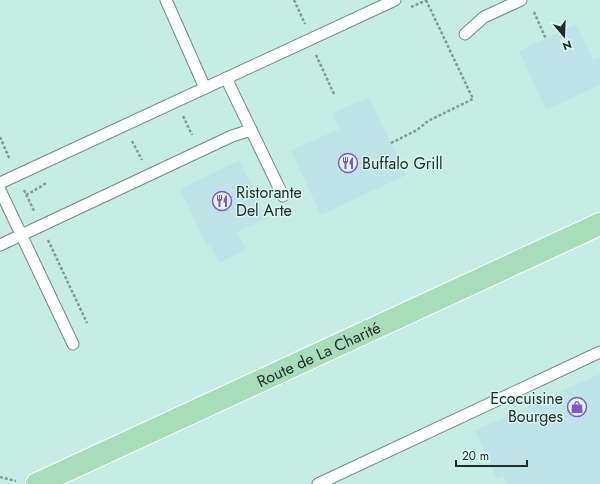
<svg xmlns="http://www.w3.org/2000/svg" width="600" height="484" viewBox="0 0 600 484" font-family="Jost,sans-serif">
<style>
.built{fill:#c5ede3}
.building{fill:#bee4e7}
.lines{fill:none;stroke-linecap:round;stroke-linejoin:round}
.service-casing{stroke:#6f8b84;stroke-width:13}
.primary-casing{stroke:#fff;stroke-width:24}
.path{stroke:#859c96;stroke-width:2.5;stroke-dasharray:3 2;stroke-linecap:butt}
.service{stroke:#fff;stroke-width:11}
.primary{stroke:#a7deb9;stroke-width:22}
.labels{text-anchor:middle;stroke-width:3;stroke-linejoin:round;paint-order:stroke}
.poi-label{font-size:16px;fill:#212d2a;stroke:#d9f8ef;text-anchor:start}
.street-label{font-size:16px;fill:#212d2a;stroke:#d9f8ef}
</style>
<rect width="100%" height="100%" fill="#d9f8ef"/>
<rect class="built" x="0" y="0" width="600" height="484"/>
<g class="building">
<polygon points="576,24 593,60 600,57 600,85 546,110 519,51"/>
<polygon points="369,97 406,175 321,215 291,151 339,129 332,114"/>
<polygon points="239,160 267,218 237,232 246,250 219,263 210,245 207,247 180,189"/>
<polygon points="600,374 600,484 507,484 503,476 497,479 475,431"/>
</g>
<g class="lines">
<defs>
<g id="service">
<polyline points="166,0 205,88"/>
<polyline points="465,34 484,17 521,0"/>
<polyline points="226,78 283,196"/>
<polyline points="0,183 395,0"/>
<polyline points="0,190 73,344"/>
<polyline points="0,245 232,136 251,130"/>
<polyline points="318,484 600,352"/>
</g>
<g id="primary">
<path id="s1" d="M 37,484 L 600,224"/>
</g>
</defs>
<use href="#service" class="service-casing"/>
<use href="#primary" class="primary-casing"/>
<g class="path">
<polyline points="294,0 305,24"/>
<polyline points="411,7 427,0"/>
<polyline points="534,12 546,39"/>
<polyline points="316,55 334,94"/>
<polyline points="183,116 192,135"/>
<polyline points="0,137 10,160"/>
<polyline points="132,141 142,160"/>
<polyline points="391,143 417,130 428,121 473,99 426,0"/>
<polyline points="24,190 34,211"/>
<polyline points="26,195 42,186 46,183"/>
<polyline points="48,240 87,323"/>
<polyline points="0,477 16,481"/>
</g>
<use href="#service" class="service"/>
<use href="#primary" class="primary"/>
</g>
<defs>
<symbol id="restaurant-ring" viewBox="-11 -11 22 22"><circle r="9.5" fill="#d9f8ef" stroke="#8754cd" stroke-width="1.5"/><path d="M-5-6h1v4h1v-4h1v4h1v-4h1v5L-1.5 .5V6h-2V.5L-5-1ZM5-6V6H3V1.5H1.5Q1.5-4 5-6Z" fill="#8754cd"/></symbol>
<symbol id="shop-ring" viewBox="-11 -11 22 22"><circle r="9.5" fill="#d9f8ef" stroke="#8754cd" stroke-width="1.5"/><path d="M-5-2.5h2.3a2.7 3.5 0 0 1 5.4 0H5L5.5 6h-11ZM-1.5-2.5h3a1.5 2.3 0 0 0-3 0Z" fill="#8754cd"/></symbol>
</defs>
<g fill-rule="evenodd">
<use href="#restaurant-ring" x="337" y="152" width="22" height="22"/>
<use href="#restaurant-ring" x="211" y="190" width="22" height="22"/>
<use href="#shop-ring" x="566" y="396" width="22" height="22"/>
</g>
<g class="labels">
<g class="poi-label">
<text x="362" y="169">Buffalo Grill</text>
<text x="236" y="198">Ristorante<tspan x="236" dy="18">Del Arte</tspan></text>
<text x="563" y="404" text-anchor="end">Ecocuisine<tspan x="563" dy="18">Bourges</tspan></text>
</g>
<g class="street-label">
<text dy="6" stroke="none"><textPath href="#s1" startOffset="310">Route de La Charité</textPath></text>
</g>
</g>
<g transform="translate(564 36) rotate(161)" stroke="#d9f8ef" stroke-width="3" paint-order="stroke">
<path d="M0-3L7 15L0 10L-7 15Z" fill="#212d2a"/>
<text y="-6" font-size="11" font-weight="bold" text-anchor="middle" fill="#212d2a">N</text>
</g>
<path d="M456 460v6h71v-6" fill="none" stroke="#212d2a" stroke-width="2"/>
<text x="462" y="460" font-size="12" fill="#212d2a" stroke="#d9f8ef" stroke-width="3" paint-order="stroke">20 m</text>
</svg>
